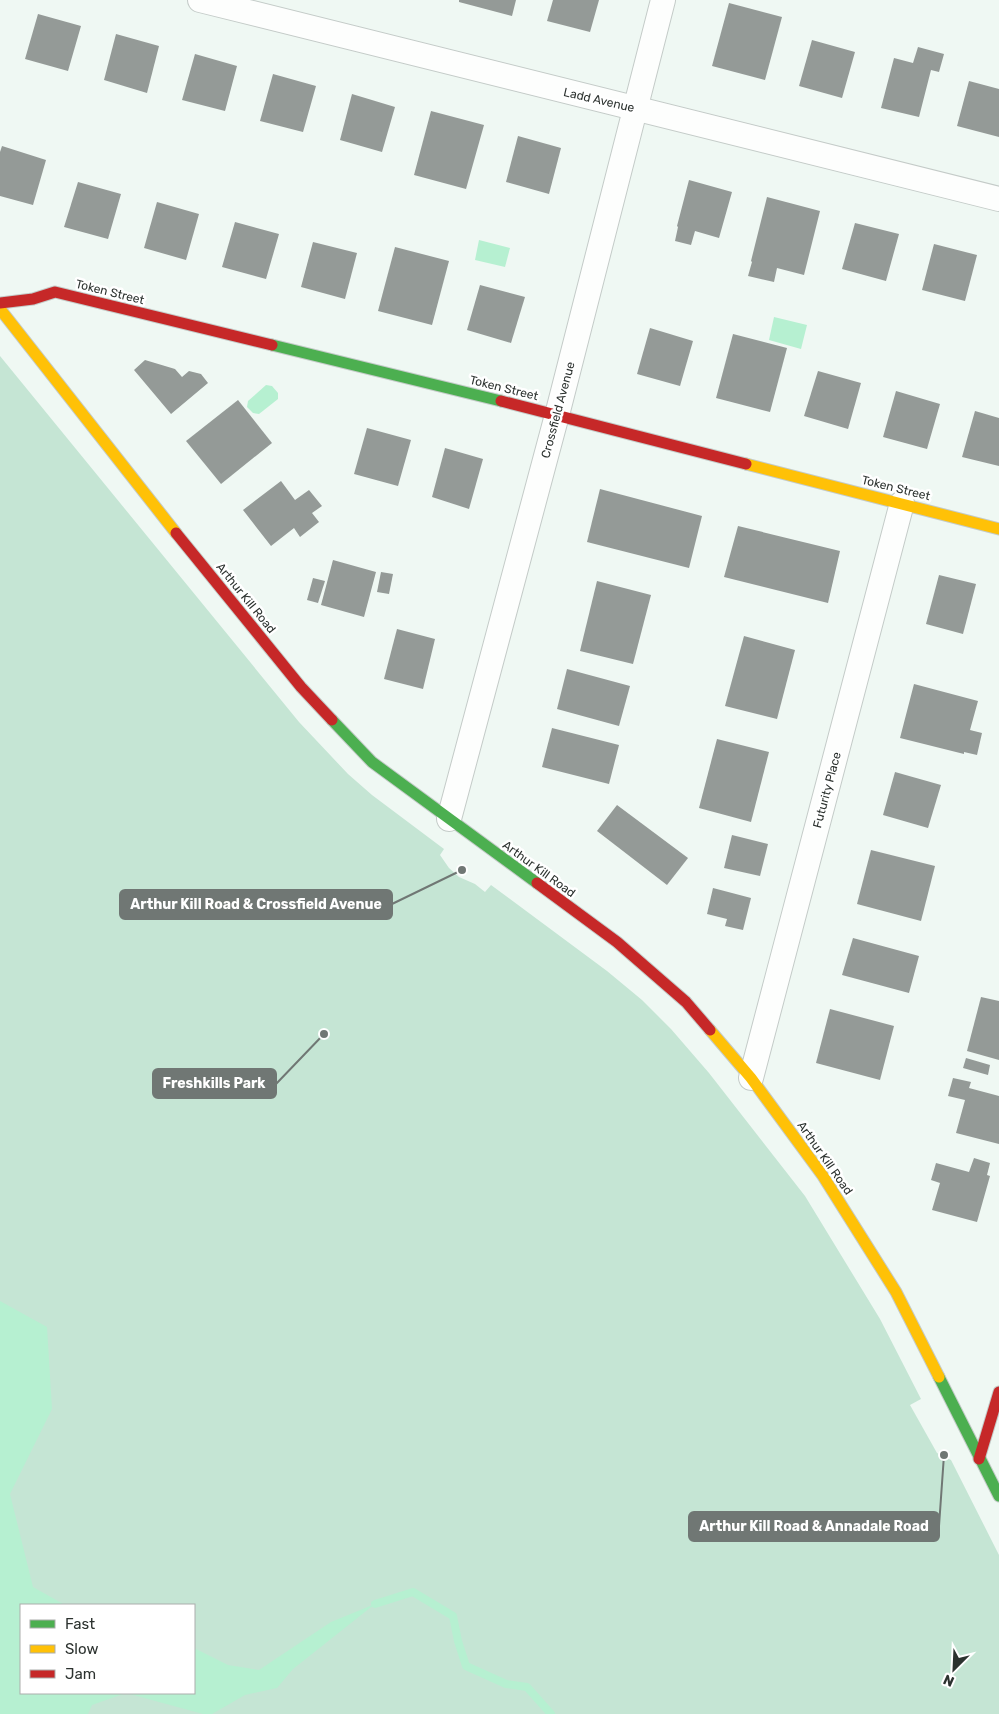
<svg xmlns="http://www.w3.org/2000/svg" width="999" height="1714" viewBox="0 0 999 1714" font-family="Rubik,sans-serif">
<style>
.green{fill:#c5e5d4;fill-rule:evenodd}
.water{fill:#b6f0d1}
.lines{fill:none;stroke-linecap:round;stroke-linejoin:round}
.stream{stroke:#b6f0d1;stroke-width:8}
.building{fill:#949a97}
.street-casing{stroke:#c4cbc8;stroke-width:26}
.fast-casing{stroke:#c4cbc8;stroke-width:13}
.slow-casing{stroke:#c4cbc8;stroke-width:13}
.jam-casing{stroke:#c4cbc8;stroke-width:13}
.street{stroke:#fdfefd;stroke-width:24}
.fast{stroke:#4caf50;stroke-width:11}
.slow{stroke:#ffc107;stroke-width:11}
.jam{stroke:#c62828;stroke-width:11}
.labels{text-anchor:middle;stroke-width:5;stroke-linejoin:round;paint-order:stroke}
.street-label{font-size:12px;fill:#2c322f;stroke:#fff}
.leader{fill:none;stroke:#707774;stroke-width:2}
.callout-dot{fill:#707774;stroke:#fff;stroke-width:2}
.callout{fill:#707774;stroke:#707774;stroke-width:2}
.callout-label{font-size:14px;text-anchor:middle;font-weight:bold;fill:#fff}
</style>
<rect width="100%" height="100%" fill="#eff8f3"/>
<path class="green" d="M 0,356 L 299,722 L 348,774 L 372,795 L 444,849 L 440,855 L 449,868 L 459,877 L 475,884 L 485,892 L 491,885 L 607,971 L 642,1000 L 671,1029 L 709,1073 L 805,1196 L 880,1319 L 921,1399 L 910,1405 L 937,1453 L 951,1460 L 999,1555 L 999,1714 L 0,1714 ZM 21,1605 L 194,1605 L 194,1693 L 21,1693 Z"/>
<g class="water">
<polygon points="479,240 510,248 505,267 475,260"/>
<polygon points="774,317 807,325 801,349 769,340"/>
<polygon points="266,385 272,386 278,393 278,399 259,414 253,413 247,407 248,401"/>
<polygon points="0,1301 47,1327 52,1409 10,1494 33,1587 65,1605 21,1605 21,1693 194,1693 194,1648 228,1665 259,1670 331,1622 375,1604 293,1669 277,1688 245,1695 212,1714 203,1714 126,1693 92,1705 88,1714 0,1714"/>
</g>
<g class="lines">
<polyline class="stream" points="375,1604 413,1592 453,1616 458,1641 466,1666 506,1684 527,1687 551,1714"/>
</g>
<g class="building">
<polygon points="459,0 516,0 512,16 459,2"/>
<polygon points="553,0 599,0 590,32 547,21"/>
<polygon points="729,3 782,17 765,80 712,66"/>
<polygon points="38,14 81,26 68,71 25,59"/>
<polygon points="116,34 159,46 147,93 104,80"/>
<polygon points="812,40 855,52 842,98 799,86"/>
<polygon points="918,47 944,54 939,72 931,70 919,117 881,108 894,58 913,63"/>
<polygon points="195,54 237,66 225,111 182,100"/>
<polygon points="273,74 316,86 303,132 260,121"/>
<polygon points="969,81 999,89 999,137 957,126"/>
<polygon points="352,94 395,107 382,152 340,140"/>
<polygon points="431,111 484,125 466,189 414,175"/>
<polygon points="518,136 561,148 549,194 506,182"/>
<polygon points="2,146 46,160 33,205 0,196 0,152"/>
<polygon points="689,180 732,192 719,238 695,231 691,245 675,241 678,227 677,226"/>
<polygon points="78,182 121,194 108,239 64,227"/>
<polygon points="767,197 820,211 804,275 777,268 774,282 748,276 752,262 751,261"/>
<polygon points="157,202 199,214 186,260 144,248"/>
<polygon points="235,222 279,234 266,279 222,267"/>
<polygon points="855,223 899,234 886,281 842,269"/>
<polygon points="313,242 357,253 345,299 301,287"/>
<polygon points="934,244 977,255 965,301 922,290"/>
<polygon points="395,247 449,261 432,325 378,311"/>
<polygon points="480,285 525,297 511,343 467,330"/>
<polygon points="650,328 693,341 680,386 637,374"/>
<polygon points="733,334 787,348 770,412 716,398"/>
<polygon points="145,360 175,369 182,377 189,371 201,374 208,383 171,414 134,370"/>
<polygon points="818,371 861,383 848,429 804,416"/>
<polygon points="896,391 940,404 927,449 883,437"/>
<polygon points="238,400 272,443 221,484 186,441"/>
<polygon points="975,411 999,418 999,466 962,457"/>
<polygon points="367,428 411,440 398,486 354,474"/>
<polygon points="445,448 483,459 469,509 432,497"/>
<polygon points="281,481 295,500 309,490 322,506 312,513 319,522 300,537 294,528 271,546 243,510"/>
<polygon points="600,489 702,516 689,568 587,542"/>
<polygon points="738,526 840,551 828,603 724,577"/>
<polygon points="333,560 376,572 364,617 321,605"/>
<polygon points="381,572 393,574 389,594 377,592"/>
<polygon points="939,575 976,584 963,634 926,624"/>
<polygon points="313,578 325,581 318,603 307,600"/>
<polygon points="597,581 651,595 633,664 580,651"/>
<polygon points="397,629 435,639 423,689 384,679"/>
<polygon points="744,636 795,650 777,719 725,706"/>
<polygon points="567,669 630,686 619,726 557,709"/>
<polygon points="914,684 978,701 970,730 982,733 977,755 964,752 964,754 900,738"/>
<polygon points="552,728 619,745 609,784 542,767"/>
<polygon points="717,739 769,752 751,822 699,808"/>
<polygon points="895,772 941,785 928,828 883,815"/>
<polygon points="617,805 688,858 667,885 597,831"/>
<polygon points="732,835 768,844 760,876 724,868"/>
<polygon points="871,850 935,866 921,921 857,904"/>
<polygon points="713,888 751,898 743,930 725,926 727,919 707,914"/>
<polygon points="853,938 919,956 909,993 842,975"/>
<polygon points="981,997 999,1001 999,1060 967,1051"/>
<polygon points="830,1009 894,1026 880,1080 816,1063"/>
<polygon points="966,1058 990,1065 988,1075 963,1068"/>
<polygon points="953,1078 971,1082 969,1088 999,1096 999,1144 956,1133 965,1100 948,1096"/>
<polygon points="974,1158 990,1163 987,1175 990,1176 977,1222 932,1210 940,1183 931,1180 936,1163 969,1172"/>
</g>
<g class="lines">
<defs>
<g id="street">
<polyline points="200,0 999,199"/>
<polyline points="449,819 557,415 663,0"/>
<polyline points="751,1078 902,503"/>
</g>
<g id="fast">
<polyline points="272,345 501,401"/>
<polyline points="332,720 372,762 537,883"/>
<polyline points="939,1377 999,1496"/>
</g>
<g id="slow">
<polyline points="0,309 176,533"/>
<polyline points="746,464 999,529"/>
<polyline points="710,1030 751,1078 823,1176 896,1292 939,1377"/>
</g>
<g id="jam">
<polyline points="0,303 33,299 55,292 272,345"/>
<polyline points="501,401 746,464"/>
<polyline points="176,533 301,687 332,720"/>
<polyline points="537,883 617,942 686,1002 710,1030"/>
<polyline points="979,1459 999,1392"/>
</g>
</defs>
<use href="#street" class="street-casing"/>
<use href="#fast" class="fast-casing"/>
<use href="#slow" class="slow-casing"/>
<use href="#jam" class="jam-casing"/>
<use href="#street" class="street"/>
<use href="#fast" class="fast"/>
<use href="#slow" class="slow"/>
<use href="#jam" class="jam"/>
</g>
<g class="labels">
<g class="street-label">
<text transform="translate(599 100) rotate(13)" y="4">Ladd Avenue</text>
<text transform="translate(110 292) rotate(14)" y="4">Token Street</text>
<text transform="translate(504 388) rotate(14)" y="4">Token Street</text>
<text transform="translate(558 410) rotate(-75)" y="4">Crossfield Avenue</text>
<text transform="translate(896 488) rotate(14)" y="4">Token Street</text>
<text transform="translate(246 598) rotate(51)" y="4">Arthur Kill Road</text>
<text transform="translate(827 790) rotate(-75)" y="4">Futurity Place</text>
<text transform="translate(539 869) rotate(36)" y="4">Arthur Kill Road</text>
<text transform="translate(825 1158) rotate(55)" y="4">Arthur Kill Road</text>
</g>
</g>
<path class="leader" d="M462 870L392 904M324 1034L276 1084M944 1455L939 1526"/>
<g class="callout-dot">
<circle cx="462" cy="870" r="5"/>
<circle cx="324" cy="1034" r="5"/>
<circle cx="944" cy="1455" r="5"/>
</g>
<g class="callout">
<rect x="120" y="890" width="272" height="29" rx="5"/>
<rect x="153" y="1069" width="123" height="29" rx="5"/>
<rect x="689" y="1512" width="250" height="29" rx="5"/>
</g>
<g class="callout-label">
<text x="256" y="909">Arthur Kill Road &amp; Crossfield Avenue</text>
<text x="214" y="1088">Freshkills Park</text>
<text x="814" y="1531">Arthur Kill Road &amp; Annadale Road</text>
</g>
<rect x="20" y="1604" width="175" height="90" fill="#ffffff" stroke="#abadac"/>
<rect x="30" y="1620" width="25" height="8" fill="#4caf50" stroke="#abadac"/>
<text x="65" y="1629" font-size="15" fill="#2c322f">Fast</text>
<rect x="30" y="1645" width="25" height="8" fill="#ffc107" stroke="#abadac"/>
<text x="65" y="1654" font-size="15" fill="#2c322f">Slow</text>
<rect x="30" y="1670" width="25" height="8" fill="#c62828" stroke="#abadac"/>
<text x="65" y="1679" font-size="15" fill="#2c322f">Jam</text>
<g transform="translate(954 1669) rotate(204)" stroke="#ffffff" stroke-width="4" paint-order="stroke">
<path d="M0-4L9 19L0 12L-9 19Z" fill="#2c322f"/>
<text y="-8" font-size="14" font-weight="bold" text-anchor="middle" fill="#2c322f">N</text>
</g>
</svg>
